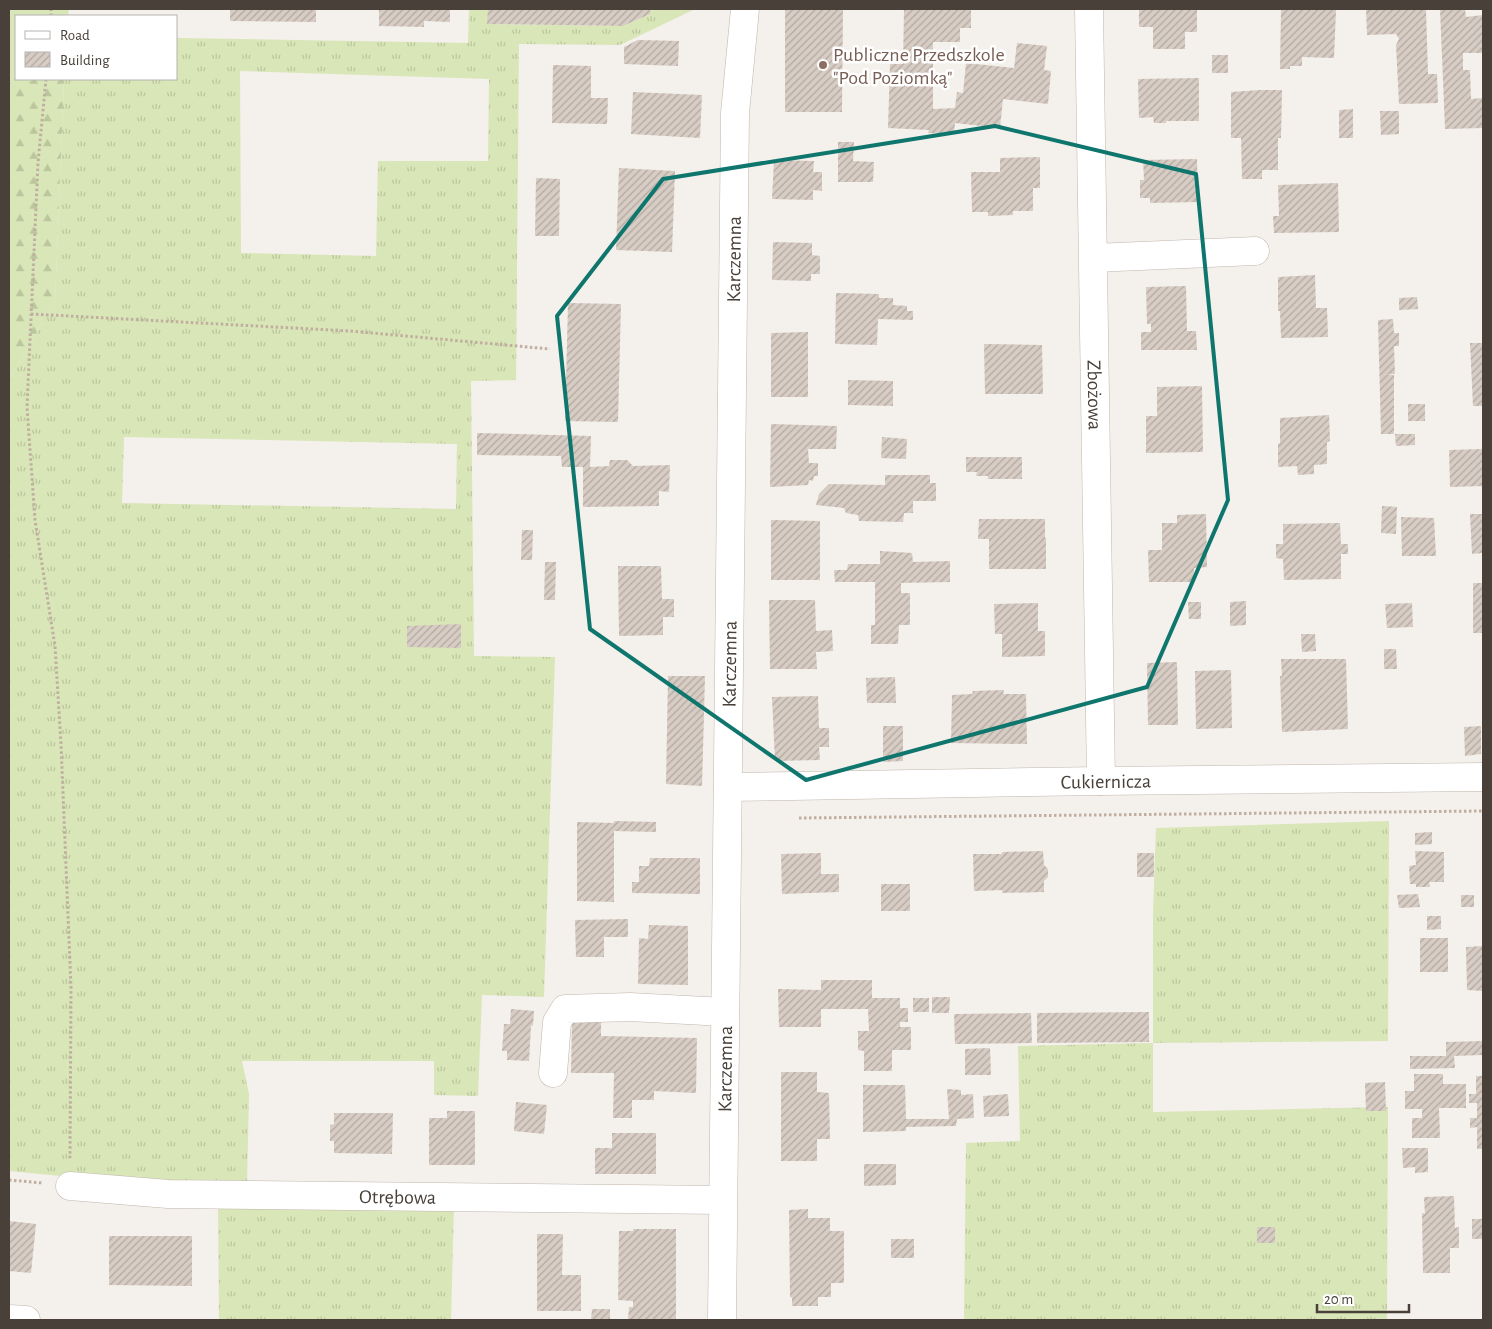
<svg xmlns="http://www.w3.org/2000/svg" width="1492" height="1329" viewBox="0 0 1492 1329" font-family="'Alegreya Sans',sans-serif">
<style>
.grass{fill:url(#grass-tufts);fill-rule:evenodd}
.forest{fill:url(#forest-firs)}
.building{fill:url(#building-hatch)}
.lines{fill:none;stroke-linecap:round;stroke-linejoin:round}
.minor-casing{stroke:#c0b6ae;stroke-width:29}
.path{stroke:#c0afa0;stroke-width:3;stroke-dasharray:2.5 2.5;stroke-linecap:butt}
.minor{stroke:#fff;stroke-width:28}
.marked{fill:none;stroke:#0f766e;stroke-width:4;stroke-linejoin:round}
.education-dot{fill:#8d6e63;stroke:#fff;stroke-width:2}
.labels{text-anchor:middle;stroke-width:5;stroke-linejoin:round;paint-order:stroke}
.education-label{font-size:20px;fill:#785e54;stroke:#fff;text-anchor:start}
.street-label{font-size:20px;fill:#484039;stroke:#fff}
</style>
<defs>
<pattern id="grass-tufts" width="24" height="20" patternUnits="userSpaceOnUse" patternTransform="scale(1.25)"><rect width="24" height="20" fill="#d9e6b7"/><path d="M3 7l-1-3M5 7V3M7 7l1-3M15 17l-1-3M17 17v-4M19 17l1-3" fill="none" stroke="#bcc69e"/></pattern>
<pattern id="forest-firs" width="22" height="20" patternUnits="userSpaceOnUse" patternTransform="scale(1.25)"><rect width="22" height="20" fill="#d9e6b7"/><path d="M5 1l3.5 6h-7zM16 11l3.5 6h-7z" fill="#bcc69e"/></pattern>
<pattern id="building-hatch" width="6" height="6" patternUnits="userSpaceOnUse" patternTransform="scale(1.25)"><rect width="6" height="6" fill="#d8cdc4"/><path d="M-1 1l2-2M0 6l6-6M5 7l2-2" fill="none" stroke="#b1a8a0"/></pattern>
</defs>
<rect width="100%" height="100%" fill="#f4f0eb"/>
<g class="grass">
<polygon points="9,9 69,9 68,16 16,16 16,27 9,27"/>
<path d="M 469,9 L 488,9 L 488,24 L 623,26 L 650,14 L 650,9 L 695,9 L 620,45 L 519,44 L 516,380 L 471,381 L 474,656 L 555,657 L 544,997 L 482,995 L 478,1096 L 434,1095 L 434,1061 L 242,1061 L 249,1094 L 247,1185 L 81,1178 L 9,1171 L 9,380 L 55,301 L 64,79 L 176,79 L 176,38 L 468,43 ZM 240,71 L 489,79 L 488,161 L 378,161 L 376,256 L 241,253 ZM 124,437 L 457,444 L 456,509 L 122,503 Z"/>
<polygon points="1389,821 1388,1041 1153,1043 1153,1112 1388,1107 1387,1320 964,1320 966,1143 1020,1141 1018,1046 1153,1043 1153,913 1156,828"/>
<polygon points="218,1203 454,1205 451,1320 219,1320"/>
</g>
<polygon class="forest" points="9,27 16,27 16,79 64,79 55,301 9,380"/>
<g class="building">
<polygon points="230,9 316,9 316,22 230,21"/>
<polygon points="379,9 450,9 450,22 424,21 424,27 379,26"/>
<polygon points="488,9 650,9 650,14 623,26 487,24"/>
<polygon points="785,9 843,9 842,112 785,112"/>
<polygon points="904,9 971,9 971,28 960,28 960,42 933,42 933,109 955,108 957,92 963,93 966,63 1014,68 1017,43 1047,46 1044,70 1051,71 1048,104 1003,99 1000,128 955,123 954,134 928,133 929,130 888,128 890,64 903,64"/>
<polygon points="1139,9 1197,9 1197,32 1185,32 1185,49 1153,49 1153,27 1139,27"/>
<polygon points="1281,9 1336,10 1334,58 1302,57 1302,66 1290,66 1290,69 1280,69"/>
<polygon points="1366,9 1426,9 1428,74 1437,74 1438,103 1399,104 1396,45 1399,39 1396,34 1367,35"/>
<polygon points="1440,9 1465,9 1466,17 1483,15 1483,53 1463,53 1463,70 1470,70 1471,99 1483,98 1483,128 1445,129"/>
<polygon points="638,40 679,41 678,66 624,64 624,47"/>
<rect x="1212" y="55" width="16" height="18"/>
<polygon points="553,65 591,66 591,98 608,98 607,124 552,123"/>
<polygon points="1199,78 1199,121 1166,121 1166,123 1154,123 1153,117 1139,118 1138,79"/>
<polygon points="1261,90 1282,90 1281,138 1278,138 1278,170 1262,170 1262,179 1242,179 1241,138 1231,138 1231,92"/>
<polygon points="633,92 702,95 700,138 631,134"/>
<polygon points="1353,109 1353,138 1339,138 1339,110"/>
<polygon points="1380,111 1399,111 1399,134 1381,135"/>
<polygon points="838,142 854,142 853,161 874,162 873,182 838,182"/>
<polygon points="1040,157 1040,188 1033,188 1033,211 1013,211 1013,215 988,216 988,212 972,212 971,172 1000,172 1000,158"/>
<polygon points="1197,159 1198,202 1150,203 1150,198 1140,198 1140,180 1144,180 1143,160"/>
<polygon points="774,160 814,161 813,172 822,172 822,191 813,190 813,200 772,199"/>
<polygon points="619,168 675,171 672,252 616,250"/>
<polygon points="536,178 560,179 559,236 535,236"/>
<polygon points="1338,183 1339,232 1274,233 1273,216 1279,216 1278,185"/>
<polygon points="773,242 812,243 812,255 820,256 820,274 811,274 811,281 772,280"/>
<polygon points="1315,275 1316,308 1327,308 1328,337 1281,338 1280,311 1278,311 1278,277"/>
<polygon points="1186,286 1187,331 1196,331 1197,350 1141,350 1141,332 1151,332 1151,324 1147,324 1146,287"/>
<polygon points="836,293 879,294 879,298 893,298 893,305 907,306 907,311 913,311 913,320 878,319 877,345 835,344"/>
<polygon points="1417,297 1418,309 1399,310 1399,298"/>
<polygon points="568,303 621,304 618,422 565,421"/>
<polygon points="1393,319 1394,333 1399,333 1399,346 1394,346 1395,374 1385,375 1394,375 1394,434 1381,434 1378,320"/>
<polygon points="808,332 808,397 771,397 771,333"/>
<polygon points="1470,343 1483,343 1483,406 1473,406"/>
<polygon points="984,344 1042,345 1043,394 985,394"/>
<polygon points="848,380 893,381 893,406 848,405"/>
<polygon points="1202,386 1203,452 1146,453 1146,416 1157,416 1157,387"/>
<rect x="1408" y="404" width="17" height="17"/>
<polygon points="1329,415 1330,441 1327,442 1327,464 1314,465 1314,474 1298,475 1297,466 1278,467 1278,444 1280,443 1280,418"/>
<polygon points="771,424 837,426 836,449 808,449 809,463 818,463 818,476 814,476 813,481 809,480 808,485 770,487"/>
<polygon points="477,433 591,436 590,467 609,466 610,460 627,460 633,466 670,465 669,492 659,491 659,506 583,507 583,467 562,467 561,456 477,455"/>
<polygon points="1395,434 1415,434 1415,445 1396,446"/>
<polygon points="882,437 907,439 906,459 881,458"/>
<polygon points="1483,449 1483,486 1450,487 1449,450"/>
<polygon points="966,457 1022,457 1022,479 988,479 988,476 976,476 977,472 966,472"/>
<polygon points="885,475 930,475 930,483 936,483 936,501 913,501 913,513 904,513 903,522 859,521 858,515 846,513 844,508 816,505 819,494 829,484 885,485"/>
<polygon points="1382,506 1397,507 1396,534 1381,533"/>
<polygon points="1206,514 1207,567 1194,568 1194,582 1149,582 1148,550 1162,550 1162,523 1177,523 1177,515"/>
<polygon points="1470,514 1483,514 1483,553 1472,554"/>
<polygon points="1401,517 1434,518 1436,556 1402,556"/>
<polygon points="979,519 1045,519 1045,538 1046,538 1046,569 989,569 989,539 978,539"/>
<polygon points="771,520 820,521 820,580 771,580"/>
<polygon points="1340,523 1341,544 1348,544 1348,554 1341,554 1341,579 1284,580 1283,559 1276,558 1276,544 1283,544 1283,524"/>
<polygon points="522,530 533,530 532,560 521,560"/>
<polygon points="880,551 912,553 913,562 950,561 950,582 901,583 901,593 910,593 910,625 899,625 898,644 871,644 871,625 875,625 875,582 835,582 834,570 847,570 848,564 880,564"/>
<polygon points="545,562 556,562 555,600 544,600"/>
<polygon points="618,566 661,566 662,599 674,599 674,617 663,617 663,635 619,636"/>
<rect x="1473" y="583" width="10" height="50"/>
<polygon points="769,600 815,600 816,631 832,630 833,651 816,652 817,669 770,669"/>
<polygon points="1246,601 1246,625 1230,626 1230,602"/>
<polygon points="1188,602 1201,602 1201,619 1189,619"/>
<polygon points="1038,603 1038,631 1045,631 1045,656 1002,657 1002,634 995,634 994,604"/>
<polygon points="1412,603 1413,627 1387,628 1385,604"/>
<polygon points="461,624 461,648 407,647 407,626"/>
<polygon points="1301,634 1315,634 1316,651 1302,652"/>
<polygon points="1384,649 1396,649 1397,669 1384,669"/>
<polygon points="1281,659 1346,659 1348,729 1282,732 1280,676 1282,676"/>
<polygon points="1177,662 1178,725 1148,725 1147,663"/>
<polygon points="1231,670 1232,728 1196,729 1195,671"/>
<polygon points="668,676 705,676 702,786 666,784"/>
<polygon points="895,677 896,703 867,703 866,678"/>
<polygon points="1004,690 1003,694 1026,694 1027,744 951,743 952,695 972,694 973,691"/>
<polygon points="818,696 819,728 829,728 829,747 819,747 820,760 775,761 772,697"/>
<polygon points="883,726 903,726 903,761 883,762"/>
<polygon points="1481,726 1481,754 1465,756 1464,727"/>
<polygon points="614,821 656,822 656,832 614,831 614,902 577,901 577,822 614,823"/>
<polygon points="1432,832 1432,844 1415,845 1415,833"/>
<polygon points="1043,851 1044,865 1048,869 1048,877 1044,881 1044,892 1002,893 1002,890 974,891 973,854 1002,854 1002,852"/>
<polygon points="1415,851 1444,852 1444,882 1429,882 1430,887 1416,887 1416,884 1410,884 1409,866 1416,865"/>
<polygon points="821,853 821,874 839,874 839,892 782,894 781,854"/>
<rect x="1137" y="853" width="17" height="24"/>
<polygon points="650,858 700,858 700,894 632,893 632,882 639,882 639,866 649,866"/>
<rect x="881" y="884" width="29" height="27"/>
<polygon points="1418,894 1420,907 1399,908 1397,895"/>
<rect x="1461" y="895" width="13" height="12"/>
<polygon points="1427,916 1441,916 1441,929 1427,930"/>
<polygon points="628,919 628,937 604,937 604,957 576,957 575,920"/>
<polygon points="649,925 688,926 688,985 638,984 639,938 648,939"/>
<rect x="1420" y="938" width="28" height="34"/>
<polygon points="1483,946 1483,991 1467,990 1466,947"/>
<polygon points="821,980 872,980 872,998 900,998 900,1008 908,1008 908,1022 900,1022 900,1027 911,1027 911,1050 892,1050 892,1071 864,1071 864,1051 858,1050 858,1031 869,1031 868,1009 821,1009 821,1027 779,1027 778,989 821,990"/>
<polygon points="932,997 950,997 949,1013 932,1013"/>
<rect x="913" y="998" width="16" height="14"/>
<polygon points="511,1009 534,1011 533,1025 531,1026 529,1061 507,1060 507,1051 502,1051 504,1024 510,1024"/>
<polygon points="1149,1012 1149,1042 1037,1043 1037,1013"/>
<polygon points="1031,1013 1032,1043 955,1044 954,1014"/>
<polygon points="572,1021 601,1021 601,1036 697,1038 696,1093 654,1091 654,1100 632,1100 632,1118 613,1118 614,1073 571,1073"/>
<polygon points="1483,1041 1483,1055 1454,1056 1455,1068 1410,1069 1410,1056 1446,1056 1446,1042"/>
<polygon points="990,1048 991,1075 965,1075 965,1049"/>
<polygon points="781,1072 817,1072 817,1092 829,1093 830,1139 817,1139 817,1161 781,1161"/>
<polygon points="1414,1074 1443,1074 1443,1084 1466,1084 1466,1108 1439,1108 1440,1138 1412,1138 1412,1118 1422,1118 1422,1109 1405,1109 1405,1091 1414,1091"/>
<polygon points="1476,1076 1483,1076 1483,1149 1477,1149 1477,1127 1470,1128 1470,1118 1477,1118 1477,1103 1469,1103 1469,1094 1476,1094"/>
<polygon points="1385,1082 1386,1111 1366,1111 1365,1083"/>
<polygon points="863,1085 905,1085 906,1119 949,1119 947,1089 961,1090 961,1095 973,1094 974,1118 957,1119 956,1126 906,1127 906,1131 863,1132"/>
<polygon points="1008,1094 1009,1116 984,1117 983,1096"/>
<polygon points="516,1102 547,1105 544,1134 514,1131"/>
<polygon points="447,1111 475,1111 475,1165 429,1165 429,1118 447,1118"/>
<polygon points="334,1113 393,1113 392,1154 334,1153 334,1141 330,1141 330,1125 334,1124"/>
<polygon points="612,1133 656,1133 656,1174 595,1174 595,1148 612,1148"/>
<polygon points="1402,1148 1428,1148 1428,1172 1415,1173 1415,1167 1403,1168"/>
<polygon points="864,1164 896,1164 896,1185 864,1186"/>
<polygon points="1454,1196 1455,1228 1459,1227 1459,1248 1450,1248 1450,1273 1423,1273 1422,1213 1425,1214 1424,1197"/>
<polygon points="808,1209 808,1218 830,1218 830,1231 844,1231 844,1283 831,1283 831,1297 818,1297 818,1306 792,1306 792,1298 790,1297 789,1210"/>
<rect x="1472" y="1219" width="11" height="20"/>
<polygon points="9,1221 36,1224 31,1273 9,1271"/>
<rect x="1257" y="1227" width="18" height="16"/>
<polygon points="633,1229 676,1229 676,1320 628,1320 629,1307 633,1307 633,1301 618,1300 619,1231 633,1231"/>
<polygon points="537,1234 563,1234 562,1275 581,1275 581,1311 537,1311"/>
<polygon points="109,1236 192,1236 192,1286 109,1285"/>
<rect x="891" y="1239" width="23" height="19"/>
<polygon points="592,1309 610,1309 610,1320 591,1320"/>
</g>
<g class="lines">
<defs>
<g id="minor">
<path id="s1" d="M 1089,9 L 1101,781"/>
<polyline points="1094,258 1255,251"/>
<path id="s2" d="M 728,787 L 1101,781 L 1483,777"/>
<polyline points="553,1073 557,1022 565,1009 630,1007 725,1012"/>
<path id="s3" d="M 70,1186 L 168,1194 L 723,1200"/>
<polyline points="9,1319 26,1320"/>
<path id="s4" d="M 722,1320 L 735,113 L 745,9"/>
</g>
</defs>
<use href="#minor" class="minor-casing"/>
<g class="path">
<polyline points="51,16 51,9"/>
<polyline points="46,79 38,163 27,407 35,520 55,646 61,744 71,988 70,1158"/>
<polyline points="31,314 350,331 550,349"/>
<polyline points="799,818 1483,811"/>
<polyline points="9,1180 43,1183"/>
</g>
<use href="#minor" class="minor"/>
</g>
<path class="marked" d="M 995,126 L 1196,174 L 1228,500 L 1147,687 L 806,780 L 590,629 L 557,316 L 663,179 Z"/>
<circle class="education-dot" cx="823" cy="65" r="5"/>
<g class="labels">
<g class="education-label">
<text x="833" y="61">Publiczne Przedszkole<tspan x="833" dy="23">"Pod Poziomką"</tspan></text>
</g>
<g class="street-label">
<text dy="7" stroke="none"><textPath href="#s4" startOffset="1061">Karczemna</textPath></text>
<text dy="7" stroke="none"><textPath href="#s1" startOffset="386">Zbożowa</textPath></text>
<text dy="7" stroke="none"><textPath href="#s4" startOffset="656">Karczemna</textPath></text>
<text dy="7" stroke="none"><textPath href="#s2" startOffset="378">Cukiernicza</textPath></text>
<text dy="7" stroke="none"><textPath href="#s4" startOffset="251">Karczemna</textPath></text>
<text dy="7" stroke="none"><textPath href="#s3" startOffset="328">Otrębowa</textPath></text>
</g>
</g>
<rect width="1492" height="1329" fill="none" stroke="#484039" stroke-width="20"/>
<rect x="15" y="15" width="162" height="65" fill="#ffffff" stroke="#b6b3b0"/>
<rect x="25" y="31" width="25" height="8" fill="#ffffff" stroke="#b6b3b0"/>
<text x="60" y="40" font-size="15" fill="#484039">Road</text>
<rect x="25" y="52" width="25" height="15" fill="url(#building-hatch)" stroke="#b6b3b0"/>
<text x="60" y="65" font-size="15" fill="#484039">Building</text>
<path d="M1317 1304v8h92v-8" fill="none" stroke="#484039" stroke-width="2.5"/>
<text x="1324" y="1304" font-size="15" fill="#484039" stroke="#ffffff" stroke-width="4" paint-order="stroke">20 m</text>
</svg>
